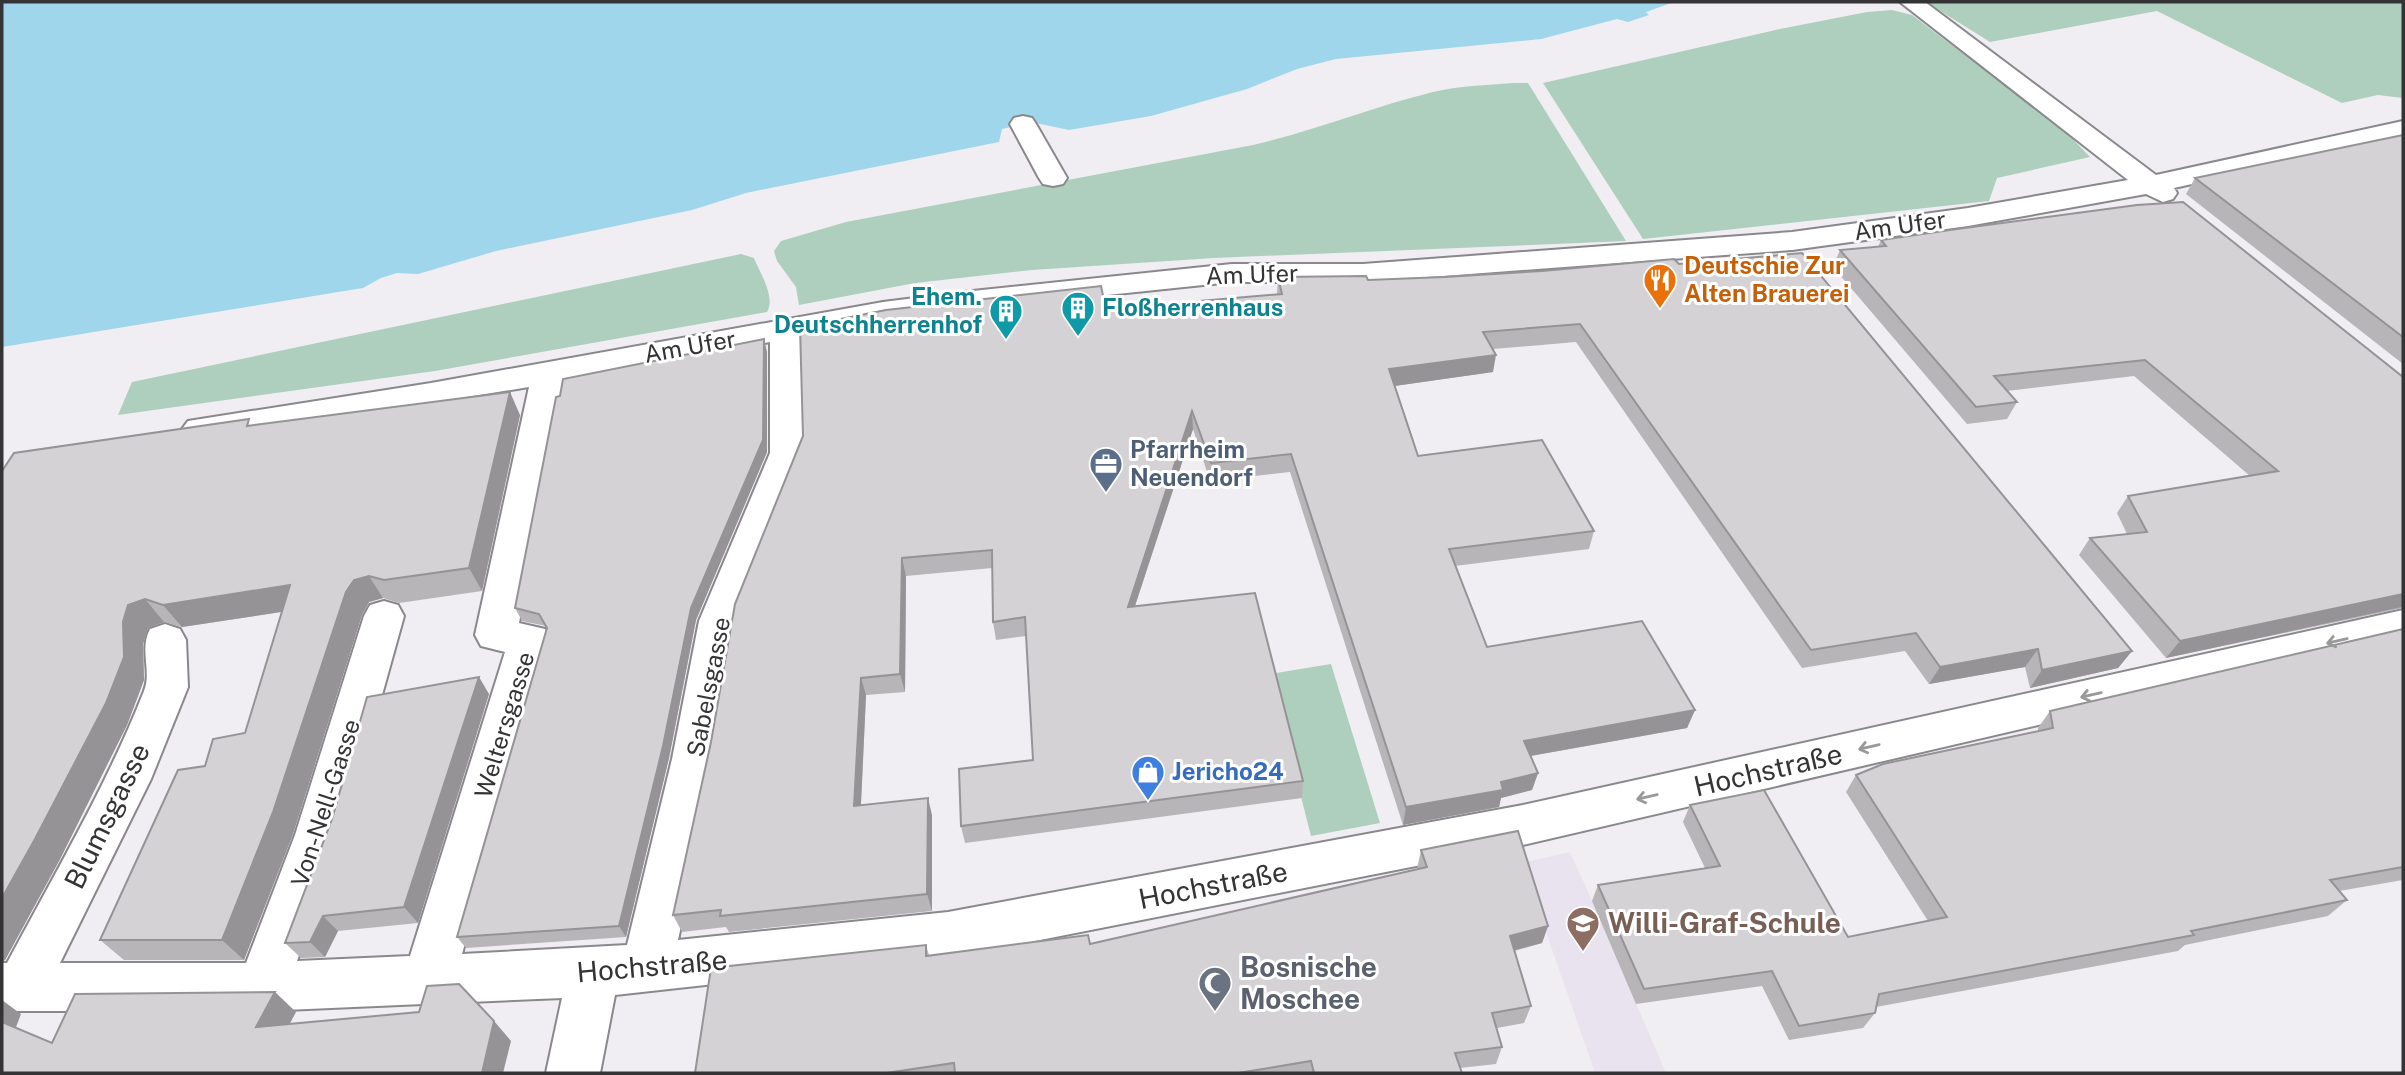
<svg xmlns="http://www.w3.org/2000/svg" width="2405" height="1075" viewBox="0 0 2405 1075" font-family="'Public Sans',sans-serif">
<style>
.built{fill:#e8e3ee}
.green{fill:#aecfbd}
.water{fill:#9fd6eb}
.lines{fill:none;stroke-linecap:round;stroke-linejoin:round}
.minor-casing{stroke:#8a888c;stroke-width:4}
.minor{fill:#fff;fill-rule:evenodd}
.wall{fill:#b7b5b8}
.shaded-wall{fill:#959396}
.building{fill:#d5d2d6;stroke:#959396;stroke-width:2}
.oneway{stroke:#9a999a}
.labels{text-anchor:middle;stroke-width:6;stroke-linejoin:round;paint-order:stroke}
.street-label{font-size:24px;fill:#343335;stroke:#fff}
.food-label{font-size:24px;font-weight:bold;fill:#c56008;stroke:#fff;text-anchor:start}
.culture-label{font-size:24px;font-weight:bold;fill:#0d838f;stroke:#fff;text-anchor:end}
.service-label{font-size:24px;font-weight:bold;fill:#4e5e75;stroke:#fff;text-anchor:start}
.shop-label{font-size:24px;font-weight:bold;fill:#366cbe;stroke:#fff;text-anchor:start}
.near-street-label{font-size:28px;fill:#343335;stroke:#fff}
.near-education-label{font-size:28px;font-weight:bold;fill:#785e54;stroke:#fff;text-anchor:start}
.near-worship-label{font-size:28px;font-weight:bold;fill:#5b616d;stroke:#fff;text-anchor:start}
</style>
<rect width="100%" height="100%" fill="#f0eef2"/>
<polygon class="built" points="1570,852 1592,901 1666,1073 1595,1073 1522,863"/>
<g class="green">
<polygon points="1926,2 2403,2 2403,98 2378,95 2342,103 2157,11 1990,42"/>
<polygon points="1892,10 1912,15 2064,130 2090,157 1997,178 1989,201 1643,239 1543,83 1780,29 1867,12"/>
<path d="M 1513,83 L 1528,83 L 1626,241 L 1214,258 L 1032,270 L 915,283 L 799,305 L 796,287 L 777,261 L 774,251 L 781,241 L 846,222 L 1253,145 C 1314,131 1372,107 1433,92 C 1459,86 1486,85 1513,83 Z"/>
<path d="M 741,254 L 754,258 C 760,273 776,298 767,312 L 435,371 L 118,415 L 132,382 Z"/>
<polygon points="1331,664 1380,823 1311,836 1270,674"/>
</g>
<polygon class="water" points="2,2 1674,2 1646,12 1649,15 1628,22 1617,19 1541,39 1336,59 1297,69 1247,89 1151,116 1069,130 1031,122 1002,129 999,142 746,193 692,210 496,251 418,274 397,273 381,278 363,288 2,347"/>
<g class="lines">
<defs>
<g id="minor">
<path d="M 1900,2 L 1925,2 L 2156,175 L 2403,121 L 2403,137 L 2174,188 L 2177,193 L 2173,199 L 2163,202 L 2146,194 L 1968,226 L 1792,250 L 1363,282 L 1232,282 L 963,310 L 802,336 L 806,453 L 739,621 L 716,759 L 678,940 L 948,912 L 1523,805 L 2403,610 L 2403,640 L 1523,845 L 948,958 L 615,995 L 600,1073 L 546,1073 L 562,998 L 262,1011 L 2,1011 L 2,963 L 7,963 C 55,873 107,785 144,691 C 152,671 139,649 150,629 L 165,624 L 180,629 L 186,640 L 188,687 L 151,779 L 60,963 L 246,963 L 295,835 L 364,616 L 370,605 L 384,601 L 398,605 L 404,616 L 343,835 L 297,961 L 410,956 L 505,652 L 481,646 L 475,635 L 529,387 L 200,440 L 188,437 L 182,429 L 188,421 L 431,383 L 883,302 L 963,292 L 1232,264 L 1363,264 L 1792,232 L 1968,208 L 2128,180 ZM 770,342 L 770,453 L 699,621 L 672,759 L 627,945 L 462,954 L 551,640 L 545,629 L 519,623 L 564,380 Z"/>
<polygon points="1023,116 1032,118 1036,124 1067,178 1063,184 1053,186 1043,184 1039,178 1010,124 1014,118"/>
</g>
</defs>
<use href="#minor" class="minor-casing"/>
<use href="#minor" class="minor"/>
</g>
<g class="wall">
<polygon points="2403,135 2403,364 2186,194 2195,178"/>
<polygon points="1881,240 2403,377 2403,608 2166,658 2079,555 2090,538 2127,534 2117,513 2128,496 2250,476 2134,376 2007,391 2017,402 2007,419 1967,424 1833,267 1840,250 1878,247"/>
<polygon points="1679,264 2132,651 2118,668 2030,688 2025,667 1929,684 1905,651 1802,668 1576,342 1493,349 1493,372 1395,386 1418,456 1594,531 1589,549 1455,566 1487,647 1695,710 1687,728 1531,756 1538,773 1532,790 1501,798 1499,807 1403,825 1290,472 1210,481 1193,429 1135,606 1303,781 1302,798 965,843 961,826 1033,760 1026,636 996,640 993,622 992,568 906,576 905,692 866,695 861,805 932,815 932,911 729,932 726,927 682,932 673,915 711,742 1106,309 1277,294 1278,277 1368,280"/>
<polygon points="767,352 767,452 696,620 669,758 626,937 466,948 457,937 547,629 546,626 522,621 515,608 560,396"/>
<polygon points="520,415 482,591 399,603 383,598 369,602 362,615 293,834 244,960 124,960 100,940 205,766 245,733 282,612 182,627 164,622 148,628 143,644 144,680 127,725 59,861 5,960 3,471 253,426"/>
<polygon points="2403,629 2403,880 2339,891 2347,900 2328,916 2185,945 2178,951 1876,1007 1875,1013 1863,1028 1789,1040 1762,986 1636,1004 1592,901 1598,885 1705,868 1683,822 1690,805 1848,937 1928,921 1846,792 1856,775 2038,731 2038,728 2050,711"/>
<polygon points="489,694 418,923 338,931 325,957 301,958 285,943 332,819"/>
<polygon points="1421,850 1548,926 1542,943 1514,951 1531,1006 1524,1023 1497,1028 1502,1047 1496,1064 1460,1068 1462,1073 695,1073 926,945 929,955 1090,944 1417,869"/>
</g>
<g class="shaded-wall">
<polygon points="764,339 767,352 767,452 696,620 669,758 626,937 619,926 691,608"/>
<polygon points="1496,355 1493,372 1387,387 1389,369"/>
<polygon points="510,392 520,415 482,591 469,568"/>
<polygon points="1192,411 1193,429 1129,624 1128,607"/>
<polygon points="902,558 906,576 905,692 900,674"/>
<polygon points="369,576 383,598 369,602 362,615 293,834 244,960 222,940 346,592 354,580"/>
<polygon points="290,585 306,608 182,627 163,605"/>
<polygon points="2403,594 2402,607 2166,658 2180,641"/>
<polygon points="145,599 164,622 148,628 143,644 144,680 127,725 59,861 5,960 2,962 2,898 123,622 128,605"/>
<polygon points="2038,649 2025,667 1929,684 1940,667"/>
<polygon points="2132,651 2118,668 2030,688 2042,670"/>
<polygon points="479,677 489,694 418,923 404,907"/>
<polygon points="861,678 866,695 860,823 854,806"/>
<polygon points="1695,710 1687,728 1519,758 1524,741"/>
<polygon points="1538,773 1532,790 1501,798 1499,807 1403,825 1406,807"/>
<polygon points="928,798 932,815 932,911 927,894"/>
<polygon points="323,916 338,931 325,957 310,942"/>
<polygon points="1548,926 1542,943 1504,953 1510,936"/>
<polygon points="275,992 296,1012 278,1046 256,1027"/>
<polygon points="2,1000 21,1014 13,1035 2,1027"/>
<polygon points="494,1021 511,1041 503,1073 482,1073"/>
</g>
<g class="building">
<polygon points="2403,135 2403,337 2195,178"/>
<polygon points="2183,202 2403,377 2403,594 2180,641 2090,538 2147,532 2128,496 2278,471 2145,360 1994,376 2017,402 1976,407 1840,250 1886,246 1881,240 1957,229 2137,205"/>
<polygon points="1802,253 2132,651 2042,670 2038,649 1940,667 1916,633 1811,650 1580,324 1483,332 1496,355 1389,369 1418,456 1542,440 1594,531 1449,549 1487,647 1642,621 1695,710 1524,741 1538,773 1501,782 1503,790 1406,807 1291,454 1211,463 1192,411 1128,607 1255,593 1303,781 961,826 959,769 1033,760 1025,617 993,622 992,550 902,558 900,674 861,678 854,806 928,798 927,894 720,916 721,910 673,915 711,742 735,604 803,436 800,327 886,310 1101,286 1106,309 1282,294 1278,277 1366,276 1368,280 1445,277 1542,271 1674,259 1679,264"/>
<polygon points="764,339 763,440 691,608 663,746 619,926 457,937 547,628 539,614 515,608 556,397 560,396 563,379"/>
<polygon points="510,392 469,568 384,580 369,576 354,580 346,592 273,812 222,940 100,940 178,770 205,766 213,739 245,733 290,585 163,605 145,599 128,605 123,622 124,657 106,703 35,839 2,898 2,471 14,453 249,419 247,426"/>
<polygon points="2403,629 2403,867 2330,880 2347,900 2191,931 2194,935 1879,994 1875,1013 1799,1026 1772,971 1644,989 1598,885 1720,866 1690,805 1764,790 1848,937 1947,917 1856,775 1883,764 2053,728 2050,711"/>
<polygon points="479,677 404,907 323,916 310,942 285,943 332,819 367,697"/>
<polygon points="1518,831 1548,926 1510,936 1531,1006 1492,1013 1502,1047 1455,1053 1462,1073 1314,1073 1311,1061 1238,1073 955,1073 954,1063 886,1073 695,1073 711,968 926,945 926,956 1088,935 1090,944 1427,867 1421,850"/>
<polygon points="459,984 494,1021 482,1073 2,1073 2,1022 52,1043 75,994 275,992 256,1027 419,1012 427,986"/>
</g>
<defs><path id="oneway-shaft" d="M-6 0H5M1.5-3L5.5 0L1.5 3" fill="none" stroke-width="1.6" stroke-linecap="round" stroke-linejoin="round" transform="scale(1.75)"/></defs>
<g class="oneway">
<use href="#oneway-shaft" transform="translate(2337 641) rotate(167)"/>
<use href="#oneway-shaft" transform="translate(2091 695) rotate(167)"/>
<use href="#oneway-shaft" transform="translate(1869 747) rotate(167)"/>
<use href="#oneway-shaft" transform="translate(1647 797) rotate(167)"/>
</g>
<defs>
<symbol id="restaurant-pin" viewBox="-11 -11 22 30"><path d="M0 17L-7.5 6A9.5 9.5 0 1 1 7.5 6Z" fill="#e8710a" stroke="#fff"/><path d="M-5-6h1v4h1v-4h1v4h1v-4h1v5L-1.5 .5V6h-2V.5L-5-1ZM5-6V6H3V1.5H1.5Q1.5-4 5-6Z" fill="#fff"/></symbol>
<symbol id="building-pin" viewBox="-11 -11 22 30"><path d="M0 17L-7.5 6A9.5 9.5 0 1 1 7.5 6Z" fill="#0f9aa8" stroke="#fff"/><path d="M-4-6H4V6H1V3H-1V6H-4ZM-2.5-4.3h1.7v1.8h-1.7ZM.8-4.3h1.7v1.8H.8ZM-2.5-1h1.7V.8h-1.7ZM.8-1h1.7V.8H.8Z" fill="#fff"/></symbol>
<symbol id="office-pin" viewBox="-11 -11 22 30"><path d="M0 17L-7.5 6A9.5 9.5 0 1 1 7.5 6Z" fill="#5c6f8a" stroke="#fff"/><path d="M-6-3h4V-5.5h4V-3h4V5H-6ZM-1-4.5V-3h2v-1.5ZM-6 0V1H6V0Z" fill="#fff"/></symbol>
<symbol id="shop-pin" viewBox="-11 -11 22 30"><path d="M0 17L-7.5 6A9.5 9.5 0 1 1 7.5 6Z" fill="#3f7fe0" stroke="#fff"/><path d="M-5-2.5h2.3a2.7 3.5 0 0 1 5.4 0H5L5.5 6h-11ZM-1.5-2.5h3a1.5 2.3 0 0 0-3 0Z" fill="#fff"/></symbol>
<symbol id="school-pin" viewBox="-11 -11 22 30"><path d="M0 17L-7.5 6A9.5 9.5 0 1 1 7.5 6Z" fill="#8d6e63" stroke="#fff"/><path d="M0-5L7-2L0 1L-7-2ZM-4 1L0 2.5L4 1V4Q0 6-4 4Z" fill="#fff"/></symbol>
<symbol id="mosque-pin" viewBox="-11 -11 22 30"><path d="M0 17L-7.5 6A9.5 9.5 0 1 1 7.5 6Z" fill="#6b7280" stroke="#fff"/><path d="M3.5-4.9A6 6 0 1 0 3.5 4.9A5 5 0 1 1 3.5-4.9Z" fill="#fff"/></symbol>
</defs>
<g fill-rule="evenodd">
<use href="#restaurant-pin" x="1641" y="261" width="38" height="52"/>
<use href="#building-pin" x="1059" y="289" width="38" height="52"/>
<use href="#building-pin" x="987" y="292" width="38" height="52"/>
<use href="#office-pin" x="1087" y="445" width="38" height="52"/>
<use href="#shop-pin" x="1129" y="753" width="38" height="52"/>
<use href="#school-pin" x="1564" y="904" width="38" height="52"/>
<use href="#mosque-pin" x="1196" y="964" width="38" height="52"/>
</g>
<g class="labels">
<g class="street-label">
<text transform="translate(1900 226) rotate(-8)" y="8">Am Ufer</text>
<text transform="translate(1252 275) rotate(-2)" y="8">Am Ufer</text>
<text transform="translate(690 347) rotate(-10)" y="8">Am Ufer</text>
<text transform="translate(709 687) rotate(-79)" y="8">Sabelsgasse</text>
<text transform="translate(505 725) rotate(-73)" y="8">Weltersgasse</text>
<text transform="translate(326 803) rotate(-72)" y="8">Von-Nell-Gasse</text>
</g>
<g class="food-label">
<text x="1684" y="274">Deutschie Zur<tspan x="1684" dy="28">Alten Brauerei</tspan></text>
</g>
<g class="culture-label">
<text x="982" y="305">Ehem.<tspan x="982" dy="28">Deutschherrenhof</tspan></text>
<text x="1102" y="316" text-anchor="start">Floßherrenhaus</text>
</g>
<g class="service-label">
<text x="1130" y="458">Pfarrheim<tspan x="1130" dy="28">Neuendorf</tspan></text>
</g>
<g class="shop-label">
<text x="1172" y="780">Jericho24</text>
</g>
<g class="near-street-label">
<text transform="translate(1768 770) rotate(-13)" y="10">Hochstraße</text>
<text transform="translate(107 816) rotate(-64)" y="10">Blumsgasse</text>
<text transform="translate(1213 885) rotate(-11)" y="10">Hochstraße</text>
<text transform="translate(652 966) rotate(-5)" y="10">Hochstraße</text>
</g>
<g class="near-education-label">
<text x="1608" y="933">Willi-Graf-Schule</text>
</g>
<g class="near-worship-label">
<text x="1240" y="977">Bosnische<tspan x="1240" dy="32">Moschee</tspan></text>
</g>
</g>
<rect width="2405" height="1075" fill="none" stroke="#343335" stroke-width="7"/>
</svg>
